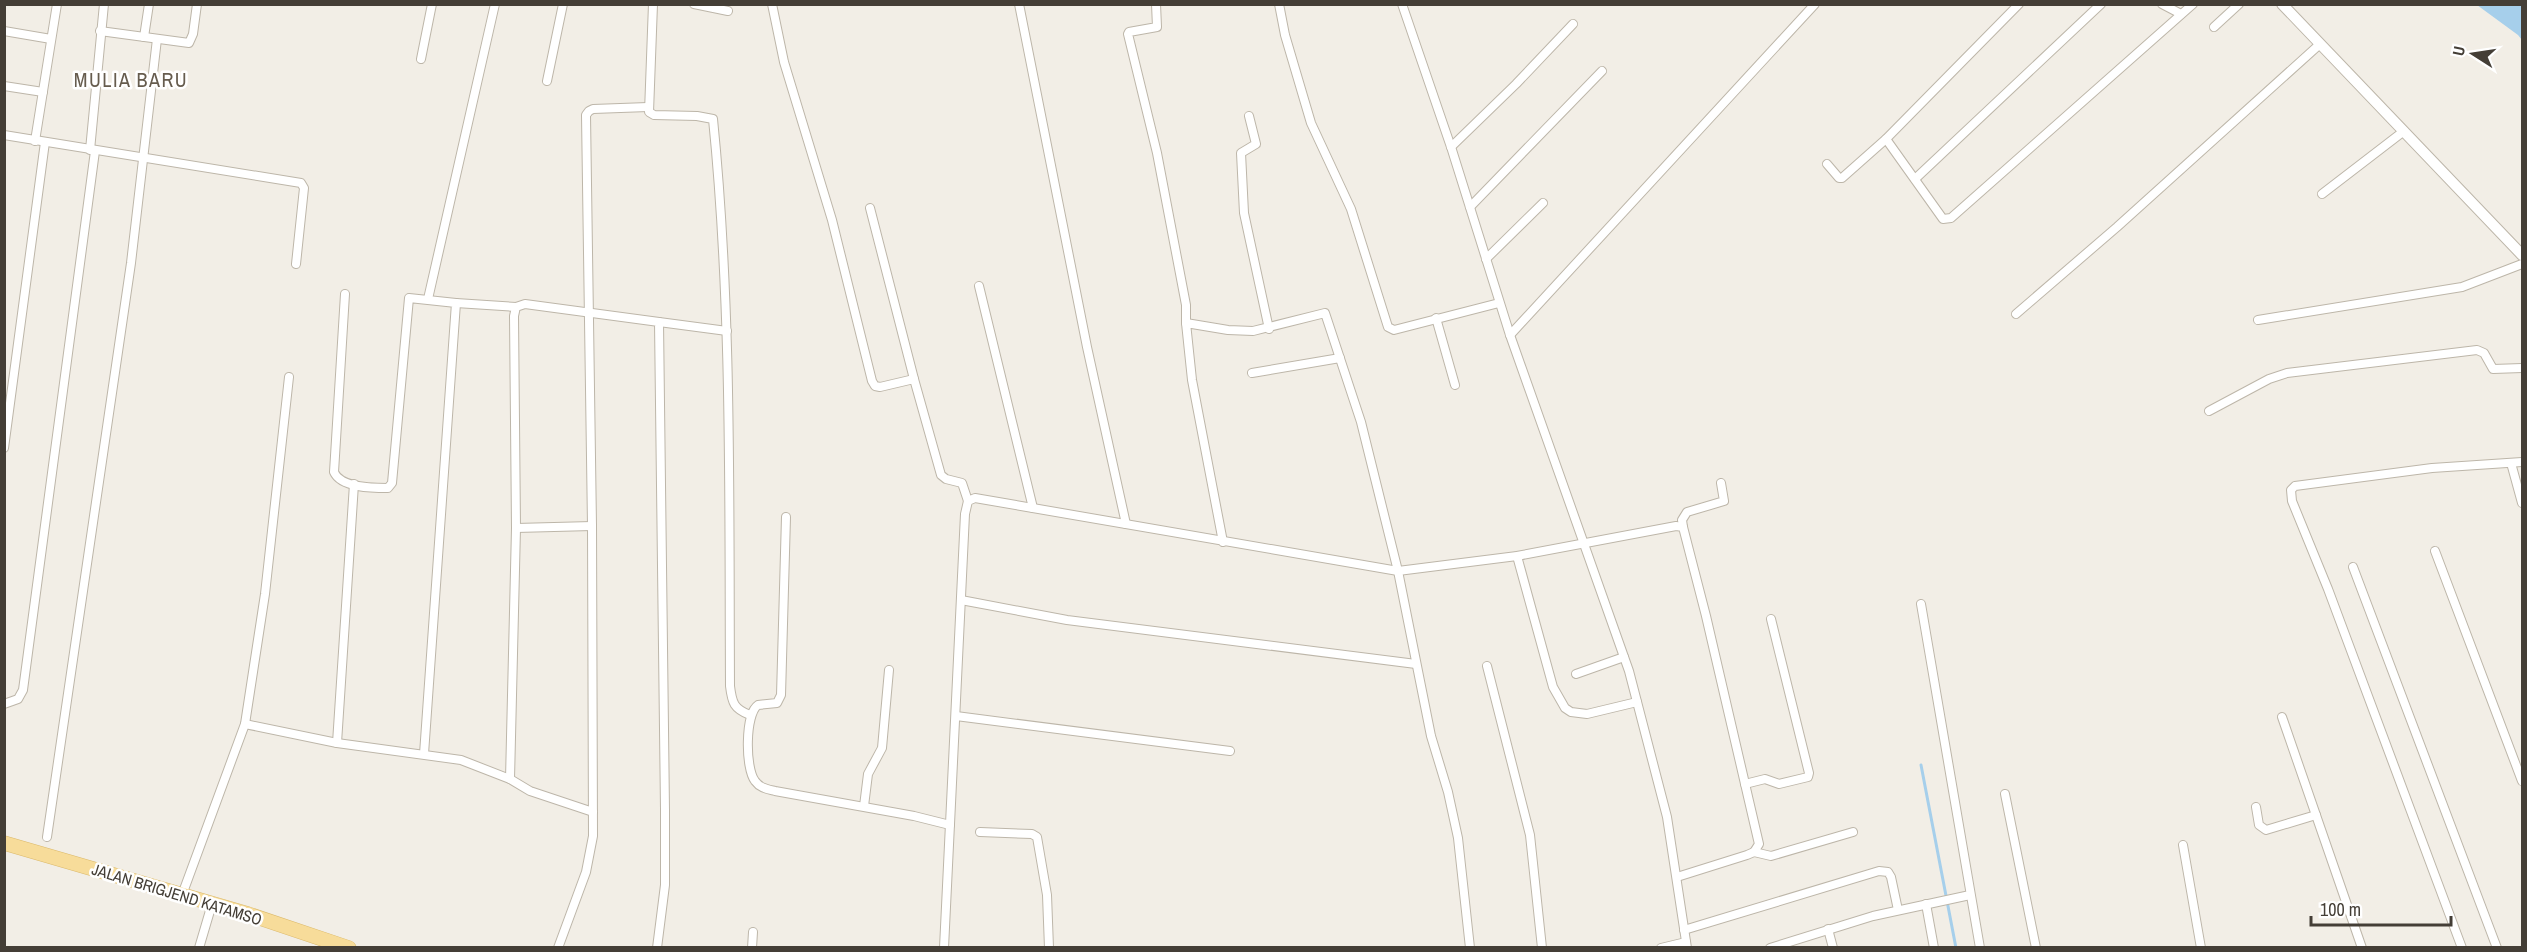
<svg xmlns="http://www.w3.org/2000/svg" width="2527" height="952" viewBox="0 0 2527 952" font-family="'Archivo Narrow',sans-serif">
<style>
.water{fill:#a6cfeb}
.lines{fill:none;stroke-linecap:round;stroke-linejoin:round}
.stream{stroke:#a6cfeb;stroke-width:3}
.minor-casing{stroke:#bdb6a9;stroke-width:10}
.tertiary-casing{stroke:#bdb6a9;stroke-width:12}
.primary-casing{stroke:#dbb96b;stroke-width:15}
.minor{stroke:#fff;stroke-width:8}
.tertiary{stroke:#fff;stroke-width:10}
.primary{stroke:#f7dc9a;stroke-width:14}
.labels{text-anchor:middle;stroke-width:5;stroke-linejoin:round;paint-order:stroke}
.street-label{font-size:16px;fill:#443e36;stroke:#fff}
.quarter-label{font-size:20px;letter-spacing:1.5px;fill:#665c4e;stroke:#fff}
</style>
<rect width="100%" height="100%" fill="#f2eee6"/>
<polygon class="water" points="2477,5 2522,5 2522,40 2518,35"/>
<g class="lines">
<polyline class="stream" points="1921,765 1956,948"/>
<defs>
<g id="minor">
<path d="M 653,4 L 649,112 L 654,115 L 697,116 L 713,119 C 732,307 729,497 730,686 C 732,703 734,709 750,715"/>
<polyline points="694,4 728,11"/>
<polyline points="772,4 784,62 832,220 872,381 875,386 880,387 914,379 941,475 946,479 962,483 968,501"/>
<polyline points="1019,4 1087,347 1126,524"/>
<polyline points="1156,4 1157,27 1129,32 1128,34 1157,153 1186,305 1186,323"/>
<polyline points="1279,4 1285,35 1311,123 1351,209 1388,327 1394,330 1499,303"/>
<polyline points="1402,4 1452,150 1510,335 1629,671 1667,817 1687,948"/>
<polyline points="2162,4 2181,14"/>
<polyline points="2214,27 2239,4"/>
<polyline points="4,31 51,39"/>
<polyline points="100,31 189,43 193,34 197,4"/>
<polyline points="144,37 149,4"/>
<polyline points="421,59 432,4"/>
<polyline points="547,81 563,4"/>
<polyline points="4,86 43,92"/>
<polyline points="1249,116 1256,144 1241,153 1244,213 1269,329"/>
<polyline points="4,135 301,183 304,188 296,264"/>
<polyline points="1886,139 1943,219 1951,218 2193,4"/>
<polyline points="35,141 57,4"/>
<polyline points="1451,147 1516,84 1573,24"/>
<polyline points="90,150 104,4"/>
<polyline points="1827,164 1839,178 1842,178 1886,139 2019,4"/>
<polyline points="1915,179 2101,4"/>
<polyline points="2322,194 2404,131"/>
<polyline points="1470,207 1602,71"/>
<polyline points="870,208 914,379"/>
<polyline points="1486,259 1543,203"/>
<polyline points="979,286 1033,508"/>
<path d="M 345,294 L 334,472 C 341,488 373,488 388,488 L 392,483 L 409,298 L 456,303 L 424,754"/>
<polyline points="428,299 495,4"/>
<polyline points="456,303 516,307"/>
<polyline points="2016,314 2117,227 2320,44"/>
<polyline points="1436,318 1455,385"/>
<polyline points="2258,320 2462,287 2522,264"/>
<polyline points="659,322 727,331"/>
<polyline points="1510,335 1815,4"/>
<polyline points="1252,373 1340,358"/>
<polyline points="2209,411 2269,379 2287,373 2477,350 2484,353 2493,369 2522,368"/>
<polyline points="4,448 45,142"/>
<polyline points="2511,463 2522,503"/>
<path d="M 786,517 L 781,695 L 777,703 L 758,705 C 745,714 745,768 755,781 C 760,788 767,789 775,791 L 914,816 L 950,825"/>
<polyline points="1683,527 1682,520 1687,512 1724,501 1721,483"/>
<polyline points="516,528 592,526"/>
<polyline points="1223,542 1192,380 1186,323 1228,330 1253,331 1325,313 1361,422 1398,571 1431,736 1448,792 1458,838 1470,948"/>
<polyline points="2435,551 2522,781"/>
<polyline points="1517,556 1553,687 1565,708 1571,712 1587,714 1637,702"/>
<polyline points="2353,567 2497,948"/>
<polyline points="961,600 1067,620 1416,664"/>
<polyline points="1921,604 1980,948"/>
<polyline points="1487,666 1530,835 1542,948"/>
<polyline points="1576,674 1624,657"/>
<polyline points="4,704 18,699 23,690 95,151"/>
<polyline points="956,716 1230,751"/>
<polyline points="2282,717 2362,948"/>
<polyline points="245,724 265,594 289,377"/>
<polyline points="337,743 354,484"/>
<polyline points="1745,784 1765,779 1779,784 1808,777 1809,773 1771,619"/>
<polyline points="2005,794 2036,948"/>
<polyline points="864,806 868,774 882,748 889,670"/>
<polyline points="2256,807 2259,825 2266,830 2316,815"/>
<polyline points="593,812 530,791 510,779 516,528 514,316 516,307 525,304 659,322 665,810 665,885 657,948"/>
<polyline points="980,832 1032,834 1037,837 1047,895 1049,948"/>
<polyline points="47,837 131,263 157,39"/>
<polyline points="2183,845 2201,948"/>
<polyline points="1754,852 1771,856 1853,832"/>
<polyline points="182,895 245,724 337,743 461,760 510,779"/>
<polyline points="1926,904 1934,948"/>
<polyline points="1828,929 1833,948"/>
<polyline points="1684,930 1879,871 1888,872 1891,877 1898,910"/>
<polyline points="199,948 212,904"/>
<polyline points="558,948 586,872 593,836 592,526 586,115 589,111 593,109 648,107"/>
<polyline points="752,948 753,932"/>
<polyline points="944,948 965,514 968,501 975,498 1398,571 1517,556 1676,526 1683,527 1706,616 1759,844 1754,852 1747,855 1677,877"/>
<polyline points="1661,948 1686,942"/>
<polyline points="1770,948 1873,916 1970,895"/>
<polyline points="2462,948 2328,589 2292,501 2291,490 2295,486 2432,468 2522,462"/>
</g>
<polyline id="tertiary" points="2282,4 2522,255"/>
<polyline id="primary" points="4,843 248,914 349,948"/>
</defs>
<use href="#minor" class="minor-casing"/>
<use href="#tertiary" class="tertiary-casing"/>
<use href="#primary" class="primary-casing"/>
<use href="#minor" class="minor"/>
<use href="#tertiary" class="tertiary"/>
<use href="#primary" class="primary"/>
</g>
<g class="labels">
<g class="street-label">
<text transform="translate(177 894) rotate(17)" y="6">JALAN BRIGJEND KATAMSO</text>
</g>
<g class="quarter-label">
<text x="131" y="87">MULIA BARU</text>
</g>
</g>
<rect width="2527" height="952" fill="none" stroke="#443e36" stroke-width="12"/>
<g transform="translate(2473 54) rotate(282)" stroke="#ffffff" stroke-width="4.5" paint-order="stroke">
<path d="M0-4.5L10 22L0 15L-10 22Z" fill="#443e36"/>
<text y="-9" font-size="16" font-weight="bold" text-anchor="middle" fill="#443e36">U</text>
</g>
<path d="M2311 916v9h140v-9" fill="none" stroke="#443e36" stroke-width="3"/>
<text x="2320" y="916" font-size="18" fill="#443e36" stroke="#ffffff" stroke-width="4.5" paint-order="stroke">100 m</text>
</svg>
